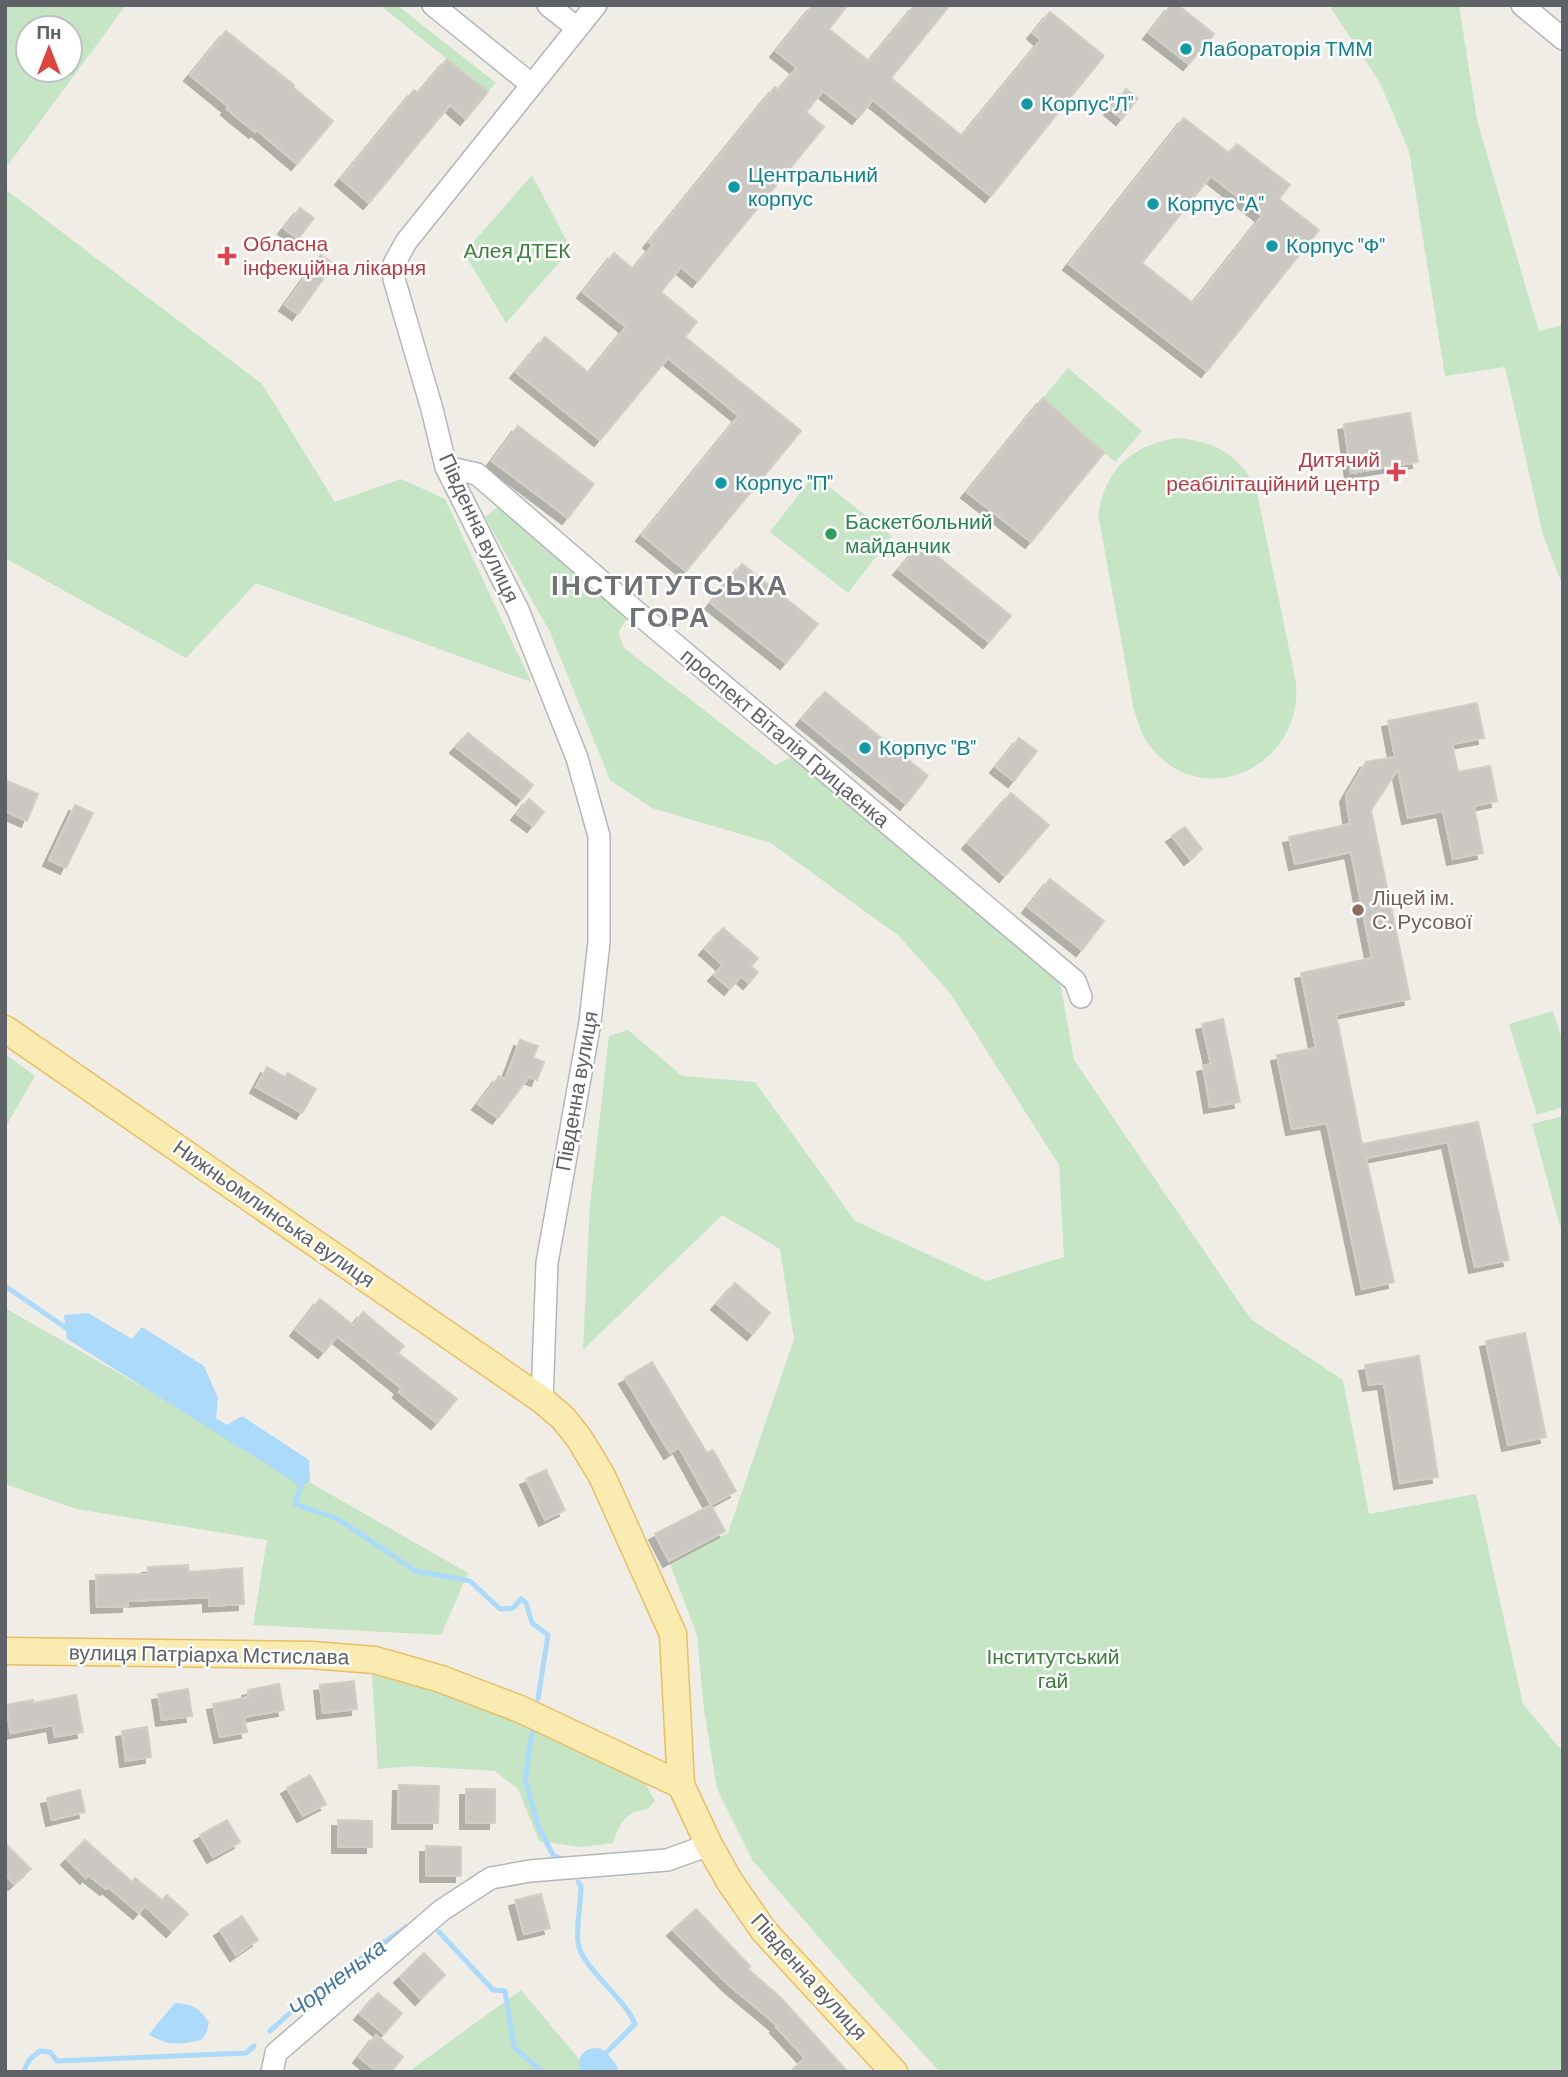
<svg xmlns="http://www.w3.org/2000/svg" width="1568" height="2077" viewBox="0 0 1568 2077" font-family="Barlow,sans-serif">
<style>
.green{fill:#c5e5c4;fill-rule:evenodd}
.water{fill:#abdafa}
.lines{fill:none;stroke-linecap:round;stroke-linejoin:round}
.stream{stroke:#abdafa;stroke-width:5}
.river{stroke:#abdafa;stroke-width:32}
.building{fill:#cbc7c2;stroke:#d3cec5;stroke-width:2;fill-rule:evenodd;filter:url(#shadow)}
.minor-casing{stroke:#b3b6ba;stroke-width:24}
.major-casing{stroke:#e9bf65;stroke-width:29}
.minor{stroke:#fff;stroke-width:21}
.major{stroke:#faebb0;stroke-width:26}
.culture-dot{fill:#0f9aa8;stroke:#fff;stroke-width:2.5}
.health-dot{fill:#e0444e;stroke:#fff;stroke-width:2.5}
.leisure-dot{fill:#2e9e5b;stroke:#fff;stroke-width:2.5}
.education-dot{fill:#8d6e63;stroke:#fff;stroke-width:2.5}
.labels{text-anchor:middle;stroke-width:5;stroke-linejoin:round;paint-order:stroke}
.culture-label{font-size:21px;fill:#0d838f;stroke:#fff;text-anchor:start}
.health-label{font-size:21px;fill:#be3a42;stroke:#fff;text-anchor:start}
.park-label{font-size:21px;fill:#3a803b;stroke:#fff}
.leisure-label{font-size:21px;fill:#27864d;stroke:#fff;text-anchor:start}
.street-label{font-size:21px;fill:#5e6165;stroke:#fff}
.education-label{font-size:21px;fill:#785e54;stroke:#fff;text-anchor:start}
.water-label{font-size:23px;font-style:italic;fill:#4576a2;stroke:#fff}
.district-label{font-size:28px;font-weight:bold;letter-spacing:2px;fill:#6f7377;stroke:#fff}
</style>
<defs>
<filter id="shadow"><feDropShadow dx="-6" dy="6" stdDeviation="0" flood-color="#0004"/></filter>
</defs>
<rect width="100%" height="100%" fill="#efede6"/>
<g class="green">
<path d="M 5,5 L 126,5 L 5,169 ZM 28,28 L 70,28 L 70,70 L 28,70 Z"/>
<polygon points="380,5 397,5 496,83 488,92"/>
<polygon points="1329,5 1459,5 1477,120 1533,312 1539,331 1563,325 1563,586 1543,535 1505,367 1445,376 1409,151 1380,83"/>
<polygon points="532,175 571,249 506,323 464,253"/>
<polygon points="5,189 262,384 335,502 401,479 445,499 531,682 256,583 186,658 5,558"/>
<polygon points="1068,368 1142,431 1115,462 1043,398"/>
<path d="M 1175,438 C 1212,440 1239,454 1256,488 L 1296,683 C 1303,768 1200,814 1149,745 C 1141,734 1138,722 1134,710 L 1098,514 C 1107,468 1130,447 1175,438 Z"/>
<polygon points="814,475 892,536 848,593 770,532"/>
<polygon points="502,504 629,616 618,632 624,648 775,765 794,756 1060,982 1074,1060 1234,1295 1252,1320 1343,1380 1369,1514 1476,1494 1523,1704 1563,1752 1563,2072 940,2072 855,1979 753,1861 717,1789 704,1709 697,1635 670,1564 728,1533 794,1339 780,1249 722,1215 583,1350 590,1204 609,1036 628,1030 682,1076 755,1082 855,1221 986,1281 1064,1257 1059,1165 950,993 899,936 771,843 652,808 610,780 550,632 485,517"/>
<polygon points="1553,1011 1563,1042 1563,1107 1537,1115 1509,1024"/>
<polygon points="5,1054 35,1076 5,1128"/>
<polygon points="1563,1116 1563,1225 1560,1226 1532,1124"/>
<polygon points="5,1308 468,1573 441,1635 253,1625 267,1540 76,1509 5,1484"/>
<path d="M 372,1674 L 437,1689 L 638,1771 L 655,1801 L 648,1809 C 625,1811 620,1823 613,1843 L 580,1847 L 539,1841 L 518,1789 L 495,1771 L 412,1766 L 378,1769 Z"/>
<polygon points="521,1990 590,2072 412,2072 412,2069"/>
</g>
<g class="water">
<polygon points="88,1313 132,1339 142,1327 204,1366 218,1398 216,1418 227,1425 242,1416 309,1460 310,1481 301,1486 67,1339 64,1315"/>
<path d="M 175,2003 C 192,2004 200,2008 209,2023 L 206,2034 L 201,2040 C 182,2044 166,2047 149,2034 Z"/>
</g>
<g class="lines">
<g class="stream">
<polyline points="5,1286 69,1330"/>
<polyline points="298,1484 301,1486 295,1504 338,1519 416,1571 470,1581 500,1609 513,1608 521,1599 526,1603 532,1623 548,1635 538,1699"/>
<polyline points="532,1732 525,1780 539,1828 553,1855 563,1860"/>
<path d="M 578,1882 L 581,1886 C 581,1902 576,1928 578,1942 C 580,1966 625,1998 635,2024 L 595,2064 L 582,2072"/>
<polyline points="439,1932 493,1990 505,1991 514,2047 542,2072"/>
<polyline points="270,2031 291,2012 308,2005 323,1985 406,1927"/>
<polyline points="23,2072 30,2059 40,2051 50,2052 57,2061 246,2053 254,2046"/>
</g>
<polyline class="river" points="595,2064 602,2072"/>
</g>
<g class="building">
<polygon points="813,5 848,5 829,29 869,61 915,5 950,5 891,78 962,136 1041,40 1033,33 1050,12 1104,56 991,196 873,100 858,118 823,91 806,112 824,127 698,281 681,267 661,292 697,322 685,337 801,431 686,571 642,535 739,416 668,358 600,440 516,372 545,337 589,373 626,327 583,292 614,253 633,269 653,245 649,242 775,87 778,90 797,68 776,51"/>
<polygon points="1171,5 1178,5 1214,34 1189,64 1149,33"/>
<polygon points="226,31 294,85 293,87 333,121 297,164 257,130 255,132 235,116 227,109 229,107 190,75"/>
<polygon points="447,59 488,92 466,119 450,105 369,203 341,179 414,90 418,93"/>
<polygon points="1126,89 1138,98 1122,119 1110,109"/>
<path d="M 1184,118 L 1229,153 L 1237,144 L 1290,185 L 1279,199 L 1319,230 L 1207,371 L 1069,264 ZM 1211,176 L 1262,216 L 1193,303 L 1142,263 Z"/>
<polygon points="300,208 314,218 298,239 284,228"/>
<polygon points="321,255 334,264 298,314 285,305"/>
<polygon points="1043,398 1104,453 1031,542 967,492"/>
<polygon points="1410,413 1418,462 1351,473 1344,424"/>
<polygon points="518,426 594,484 568,518 492,461"/>
<polygon points="921,543 1011,616 989,642 899,569"/>
<polygon points="742,564 818,624 786,663 711,603"/>
<polygon points="825,692 928,776 906,804 802,719"/>
<polygon points="1477,703 1484,738 1452,744 1458,772 1490,766 1497,801 1474,806 1483,853 1453,859 1443,811 1408,818 1398,769 1371,810 1410,999 1336,1014 1362,1144 1478,1122 1509,1260 1475,1267 1448,1142 1366,1158 1394,1282 1362,1289 1327,1123 1292,1129 1277,1055 1316,1048 1301,973 1372,958 1351,852 1295,864 1289,837 1350,824 1346,796 1366,762 1395,757 1388,721"/>
<polygon points="468,733 533,785 522,799 456,747"/>
<polygon points="1019,738 1037,751 1014,781 996,767"/>
<polygon points="5,780 38,794 27,821 5,811"/>
<polygon points="1011,793 1049,825 1005,876 968,843"/>
<polygon points="529,799 544,812 533,826 517,814"/>
<polygon points="75,805 93,813 66,868 49,860"/>
<polygon points="1185,827 1202,849 1190,859 1172,836"/>
<polygon points="1050,879 1104,921 1082,950 1028,907"/>
<polygon points="723,928 758,958 751,966 758,972 749,983 741,976 730,989 714,975 723,965 705,949"/>
<polygon points="1223,1019 1240,1102 1210,1107 1203,1066 1211,1064 1202,1024"/>
<polygon points="520,1040 538,1046 533,1058 544,1062 537,1080 529,1077 498,1118 478,1104 499,1076 505,1080"/>
<polygon points="267,1067 285,1077 288,1073 316,1089 302,1113 256,1087"/>
<polygon points="735,1283 770,1313 753,1334 717,1304"/>
<polygon points="320,1299 353,1325 363,1312 404,1346 398,1353 457,1399 437,1423 399,1392 401,1388 337,1336 324,1352 296,1330"/>
<polygon points="1525,1333 1546,1437 1508,1445 1486,1341"/>
<polygon points="1419,1356 1438,1477 1400,1483 1384,1383 1369,1385 1365,1365"/>
<polygon points="652,1362 707,1453 713,1450 736,1491 711,1505 679,1447 670,1453 625,1378"/>
<polygon points="546,1470 565,1510 545,1520 526,1479"/>
<polygon points="711,1505 725,1531 669,1561 655,1534"/>
<polygon points="188,1565 188,1572 242,1568 244,1604 209,1606 209,1597 128,1601 128,1606 97,1607 96,1575 148,1574 148,1567"/>
<polygon points="354,1681 357,1709 323,1713 320,1685"/>
<polygon points="279,1684 284,1710 244,1717 247,1732 220,1737 213,1704 249,1697 248,1690"/>
<polygon points="188,1689 192,1716 162,1720 158,1694"/>
<polygon points="76,1695 83,1732 55,1737 53,1725 11,1733 6,1705 33,1700 33,1703"/>
<polygon points="147,1727 151,1757 126,1761 122,1731"/>
<polygon points="310,1775 326,1804 303,1816 287,1788"/>
<polygon points="399,1785 439,1786 438,1823 398,1823"/>
<rect x="466" y="1789" width="29" height="34"/>
<polygon points="80,1790 85,1812 52,1820 47,1798"/>
<polygon points="227,1820 240,1842 213,1857 200,1835"/>
<polygon points="338,1820 372,1821 372,1847 338,1847"/>
<polygon points="85,1840 132,1882 135,1878 162,1900 167,1895 188,1914 172,1931 145,1906 139,1913 108,1887 106,1889 88,1875 86,1878 67,1859"/>
<polygon points="5,1843 31,1869 14,1884 5,1874"/>
<polygon points="426,1846 461,1847 461,1876 426,1876"/>
<polygon points="541,1894 550,1928 524,1934 515,1900"/>
<polygon points="696,1909 750,1966 748,1969 781,1998 848,2072 790,2072 805,2058 776,2027 778,2026 730,1986 673,1930"/>
<polygon points="242,1916 258,1940 236,1955 220,1930"/>
<polygon points="424,1953 445,1975 421,1999 400,1977"/>
<polygon points="378,1993 402,2013 384,2034 360,2014"/>
<polygon points="376,2035 403,2057 391,2072 377,2072 359,2057"/>
</g>
<g class="lines">
<defs>
<g id="minor">
<polyline points="433,5 532,85"/>
<polyline points="548,5 577,28"/>
<polyline points="1522,5 1563,39"/>
<polyline points="446,467 477,474 647,621 1075,981 1081,997"/>
<polyline points="542,1400 547,1263 590,1022 599,942 599,836 577,758 518,610 446,467 432,409 394,279 394,264 406,242 596,5"/>
<polyline points="272,2072 276,2053 442,1910 491,1878 530,1871 667,1860 709,1845"/>
</g>
<g id="major">
<polyline points="5,1029 542,1400 563,1418 579,1438 602,1476 673,1634 681,1785 709,1845 730,1882 764,1931 894,2072"/>
<polyline points="5,1651 311,1655 375,1660 441,1679 520,1709 681,1785"/>
</g>
</defs>
<use href="#minor" class="minor-casing"/>
<use href="#major" class="major-casing"/>
<use href="#minor" class="minor"/>
<use href="#major" class="major"/>
</g>
<g class="culture-dot">
<circle cx="1186" cy="49" r="7"/>
<circle cx="1027" cy="104" r="7"/>
<circle cx="734" cy="187" r="7"/>
<circle cx="1153" cy="204" r="7"/>
<circle cx="1272" cy="246" r="7"/>
<circle cx="721" cy="483" r="7"/>
<circle cx="865" cy="748" r="7"/>
</g>
<g class="health-dot">
<path d="M223.5 245.5h7v7h7v7h-7v7h-7v-7h-7v-7h7z"/>
<path d="M1392.5 461.5h7v7h7v7h-7v7h-7v-7h-7v-7h7z"/>
</g>
<circle class="leisure-dot" cx="831" cy="534" r="7"/>
<circle class="education-dot" cx="1358" cy="910" r="7"/>
<g class="labels">
<g class="culture-label">
<text x="1200" y="56">Лабораторія ТММ</text>
<text x="1041" y="111">Корпус"Л"</text>
<text x="748" y="182">Центральний<tspan x="748" dy="24">корпус</tspan></text>
<text x="1167" y="211">Корпус "А"</text>
<text x="1286" y="253">Корпус "Ф"</text>
<text x="735" y="490">Корпус "П"</text>
<text x="879" y="755">Корпус "В"</text>
</g>
<g class="health-label">
<text x="243" y="251">Обласна<tspan x="243" dy="24">інфекційна лікарня</tspan></text>
<text x="1380" y="467" text-anchor="end">Дитячий<tspan x="1380" dy="24">реабілітаційний центр</tspan></text>
</g>
<g class="park-label">
<text x="517" y="258">Алея ДТЕК</text>
<text x="1053" y="1664">Інститутський<tspan x="1053" dy="24">гай</tspan></text>
</g>
<g class="leisure-label">
<text x="845" y="529">Баскетбольний<tspan x="845" dy="24">майданчик</tspan></text>
</g>
<g class="street-label">
<text transform="translate(479 528) rotate(65)" y="7">Південна вулиця</text>
<text transform="translate(785 738) rotate(40)" y="7">проспект Віталія Грицаєнка</text>
<text transform="translate(577 1091) rotate(-80)" y="7">Південна вулиця</text>
<text transform="translate(274 1214) rotate(35)" y="7">Нижньомлинська вулиця</text>
<text transform="translate(209 1655) rotate(1)" y="7">вулиця Патріарха Мстислава</text>
<text transform="translate(809 1977) rotate(48)" y="7">Південна вулиця</text>
</g>
<g class="education-label">
<text x="1372" y="905">Ліцей ім.<tspan x="1372" dy="24">С. Русової</tspan></text>
</g>
<g class="water-label">
<text transform="translate(337 1978) rotate(-37)" y="8">Чорненька</text>
</g>
<g class="district-label">
<text x="670" y="595">ІНСТИТУТСЬКА<tspan x="670" dy="32">ГОРА</tspan></text>
</g>
</g>
<rect width="1568" height="2077" fill="none" stroke="#5e6165" stroke-width="14"/>
<g transform="translate(49 49)"><circle r="33" fill="#ffffff" stroke="#bfc0c1" stroke-width="2"/>
<path d="M0-5L12 26L0 18L-12 26Z" fill="#de433c"/>
<text y="-10" font-size="19" font-weight="bold" text-anchor="middle" fill="#5e6165">Пн</text>
</g>
</svg>
